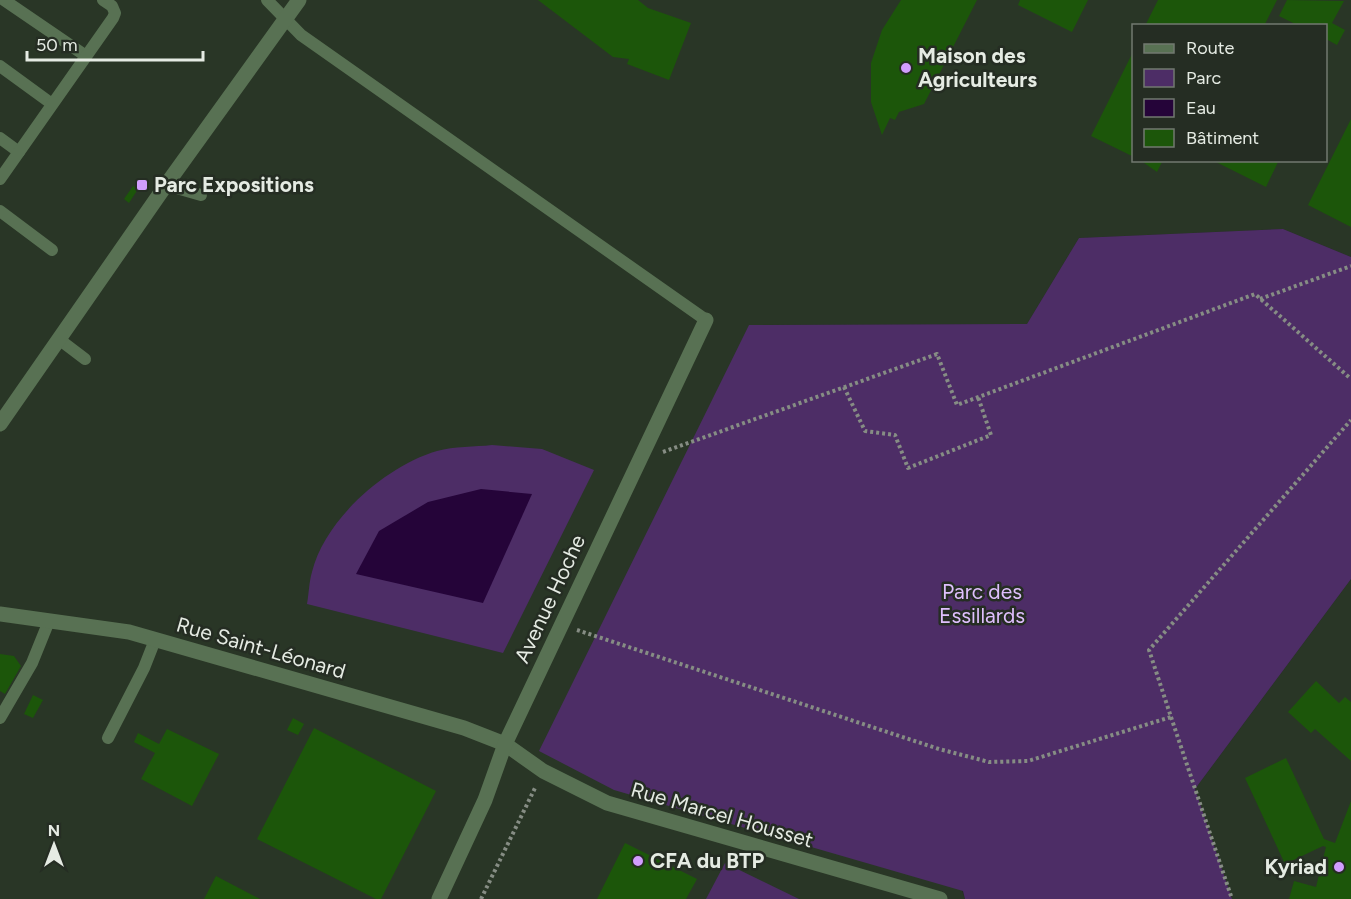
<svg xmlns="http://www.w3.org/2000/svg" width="1351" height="899" viewBox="0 0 1351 899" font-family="Figtree,sans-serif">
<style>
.built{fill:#293626;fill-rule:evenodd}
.green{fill:#4d2d66}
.water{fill:#250439}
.building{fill:#1c560a}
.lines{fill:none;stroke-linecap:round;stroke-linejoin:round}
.path{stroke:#868d84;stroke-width:4;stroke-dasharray:3 3;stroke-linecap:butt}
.lane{stroke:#587153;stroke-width:12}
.street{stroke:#587153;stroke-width:15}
.poi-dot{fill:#d19dfe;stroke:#252d23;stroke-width:2}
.labels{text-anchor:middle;stroke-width:5;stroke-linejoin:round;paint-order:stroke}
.poi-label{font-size:21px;font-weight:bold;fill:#e5ebe3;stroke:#252d23;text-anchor:start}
.park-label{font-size:21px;fill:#dfbffd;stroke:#252d23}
.street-label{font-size:21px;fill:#e5ebe3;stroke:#252d23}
</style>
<rect width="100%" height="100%" fill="#252d23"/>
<g class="built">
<path d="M 0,0 L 1351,0 L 1351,257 L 1283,229 L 1079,238 L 1027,324 L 749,325 L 965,899 L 0,899 ZM 1134,26 L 1326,26 L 1326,160 L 1134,160 Z"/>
<polygon points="1351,579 1351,899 1232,899 1195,789"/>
</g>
<g class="green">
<polygon points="1283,229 1351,257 1351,579 1195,789 1232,899 965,899 963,891 614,790 539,751 749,325 1027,324 1079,238"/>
<path d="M 492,445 L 542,449 L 594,470 L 503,653 L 307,604 C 309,593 309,582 312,572 C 325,519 386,466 437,451 C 454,446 475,447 492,445 Z"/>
<polygon points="725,863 799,899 706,899"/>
</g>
<polygon class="water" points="481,489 532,494 483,603 356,574 379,531 428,502"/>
<g class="building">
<polygon points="538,0 638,0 648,8 691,23 669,80 627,64 629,59 613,57"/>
<polygon points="901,0 977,0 924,104 899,112 895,120 890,118 882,135 871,102 871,63 882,30"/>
<polygon points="1020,0 1088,0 1072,32 1018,5"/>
<polygon points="1158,0 1277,0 1264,26 1145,26"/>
<polygon points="1287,0 1344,1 1332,23 1345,30 1337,45 1326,39 1326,26 1299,26 1279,16"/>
<polygon points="1134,50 1134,157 1091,136"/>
<polygon points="1351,119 1351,227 1308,205"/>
<polygon points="1140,160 1163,160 1157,172"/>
<polygon points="1212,160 1279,160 1266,187"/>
<polygon points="133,186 138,189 129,203 124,199"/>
<polygon points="0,654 14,656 21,666 5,694 0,691"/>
<polygon points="1316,681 1339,703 1345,697 1351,702 1351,761 1315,729 1311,733 1288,712"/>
<polygon points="33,695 43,700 33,718 24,714"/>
<polygon points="293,718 304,724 298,735 287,730"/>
<polygon points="314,728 436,791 381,899 376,899 257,839"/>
<polygon points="167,729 219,754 192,806 141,779 155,753 134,742 138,733 159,744"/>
<polygon points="1286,758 1324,839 1335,843 1351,801 1351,899 1289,899 1294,881 1316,887 1326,847 1323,846 1285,864 1245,778"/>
<polygon points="625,843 697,879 686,899 597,899"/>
<polygon points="216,876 260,899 204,899"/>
</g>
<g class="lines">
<g class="path">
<polyline points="1260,299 1351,266"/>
<polyline points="844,387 865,431 895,435 908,468 991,435 978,397"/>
<polyline points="663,452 937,354 957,405 1255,294 1351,379"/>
<polyline points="577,630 939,749 989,762 1028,761 1171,717 1149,650 1351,420"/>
<polyline points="1171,717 1232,899"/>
<polyline points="481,899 535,788"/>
</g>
<g class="lane">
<polyline points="4,0 86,56"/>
<polyline points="267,0 301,35 706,320"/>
<polyline points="0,66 52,104"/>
<polyline points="0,138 19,152"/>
<polyline points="0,179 113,18 115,13 112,6 103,0"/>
<polyline points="166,185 201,195"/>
<polyline points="0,211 52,250"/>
<polyline points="60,340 85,359"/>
<polyline points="0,718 32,663 49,621"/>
<polyline points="108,738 144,668 155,640"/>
</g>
<g class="street">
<polyline points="0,424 166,185 299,0"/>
<polyline points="0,614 129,632 464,728 505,744 543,771 607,803 940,899"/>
<polyline points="439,899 485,800 505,744 706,320"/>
</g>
</g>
<g class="poi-dot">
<circle cx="906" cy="68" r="6"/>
<rect x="136" y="179" width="12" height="12" rx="3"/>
<circle cx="638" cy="861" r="6"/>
<circle cx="1339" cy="867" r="6"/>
</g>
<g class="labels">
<g class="poi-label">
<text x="918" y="63">Maison des<tspan x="918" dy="24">Agriculteurs</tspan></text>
<text x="154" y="192">Parc Expositions</text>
<text x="650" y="868">CFA du BTP</text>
<text x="1327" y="874" text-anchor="end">Kyriad</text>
</g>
<g class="park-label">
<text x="982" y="599">Parc des<tspan x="982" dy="24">Essillards</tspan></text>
</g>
<g class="street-label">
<text transform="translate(550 599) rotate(-65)" y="7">Avenue Hoche</text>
<text transform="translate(261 648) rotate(16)" y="7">Rue Saint-Léonard</text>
<text transform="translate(722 815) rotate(16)" y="7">Rue Marcel Housset</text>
</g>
</g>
<rect x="1132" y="24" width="195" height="138" fill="#252d23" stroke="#727970" stroke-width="1.5"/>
<rect x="1144" y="44" width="30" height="9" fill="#587153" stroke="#727970" stroke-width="1.5"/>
<text x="1186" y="54" font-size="18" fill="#e5ebe3">Route</text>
<rect x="1144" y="69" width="30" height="18" fill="#4d2d66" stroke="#727970" stroke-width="1.5"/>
<text x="1186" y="84" font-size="18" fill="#e5ebe3">Parc</text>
<rect x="1144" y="99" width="30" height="18" fill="#250439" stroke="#727970" stroke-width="1.5"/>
<text x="1186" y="114" font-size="18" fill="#e5ebe3">Eau</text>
<rect x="1144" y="129" width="30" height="18" fill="#1c560a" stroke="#727970" stroke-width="1.5"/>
<text x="1186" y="144" font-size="18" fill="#e5ebe3">Bâtiment</text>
<g transform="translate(54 845)" stroke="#252d23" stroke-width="4.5" paint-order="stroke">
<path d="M0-4.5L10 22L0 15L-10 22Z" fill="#e5ebe3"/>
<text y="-9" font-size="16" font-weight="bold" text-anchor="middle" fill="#e5ebe3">N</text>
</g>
<path d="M27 51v9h176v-9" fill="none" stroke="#e5ebe3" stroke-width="3"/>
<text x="36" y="51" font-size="18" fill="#e5ebe3" stroke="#252d23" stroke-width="4.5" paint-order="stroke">50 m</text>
</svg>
